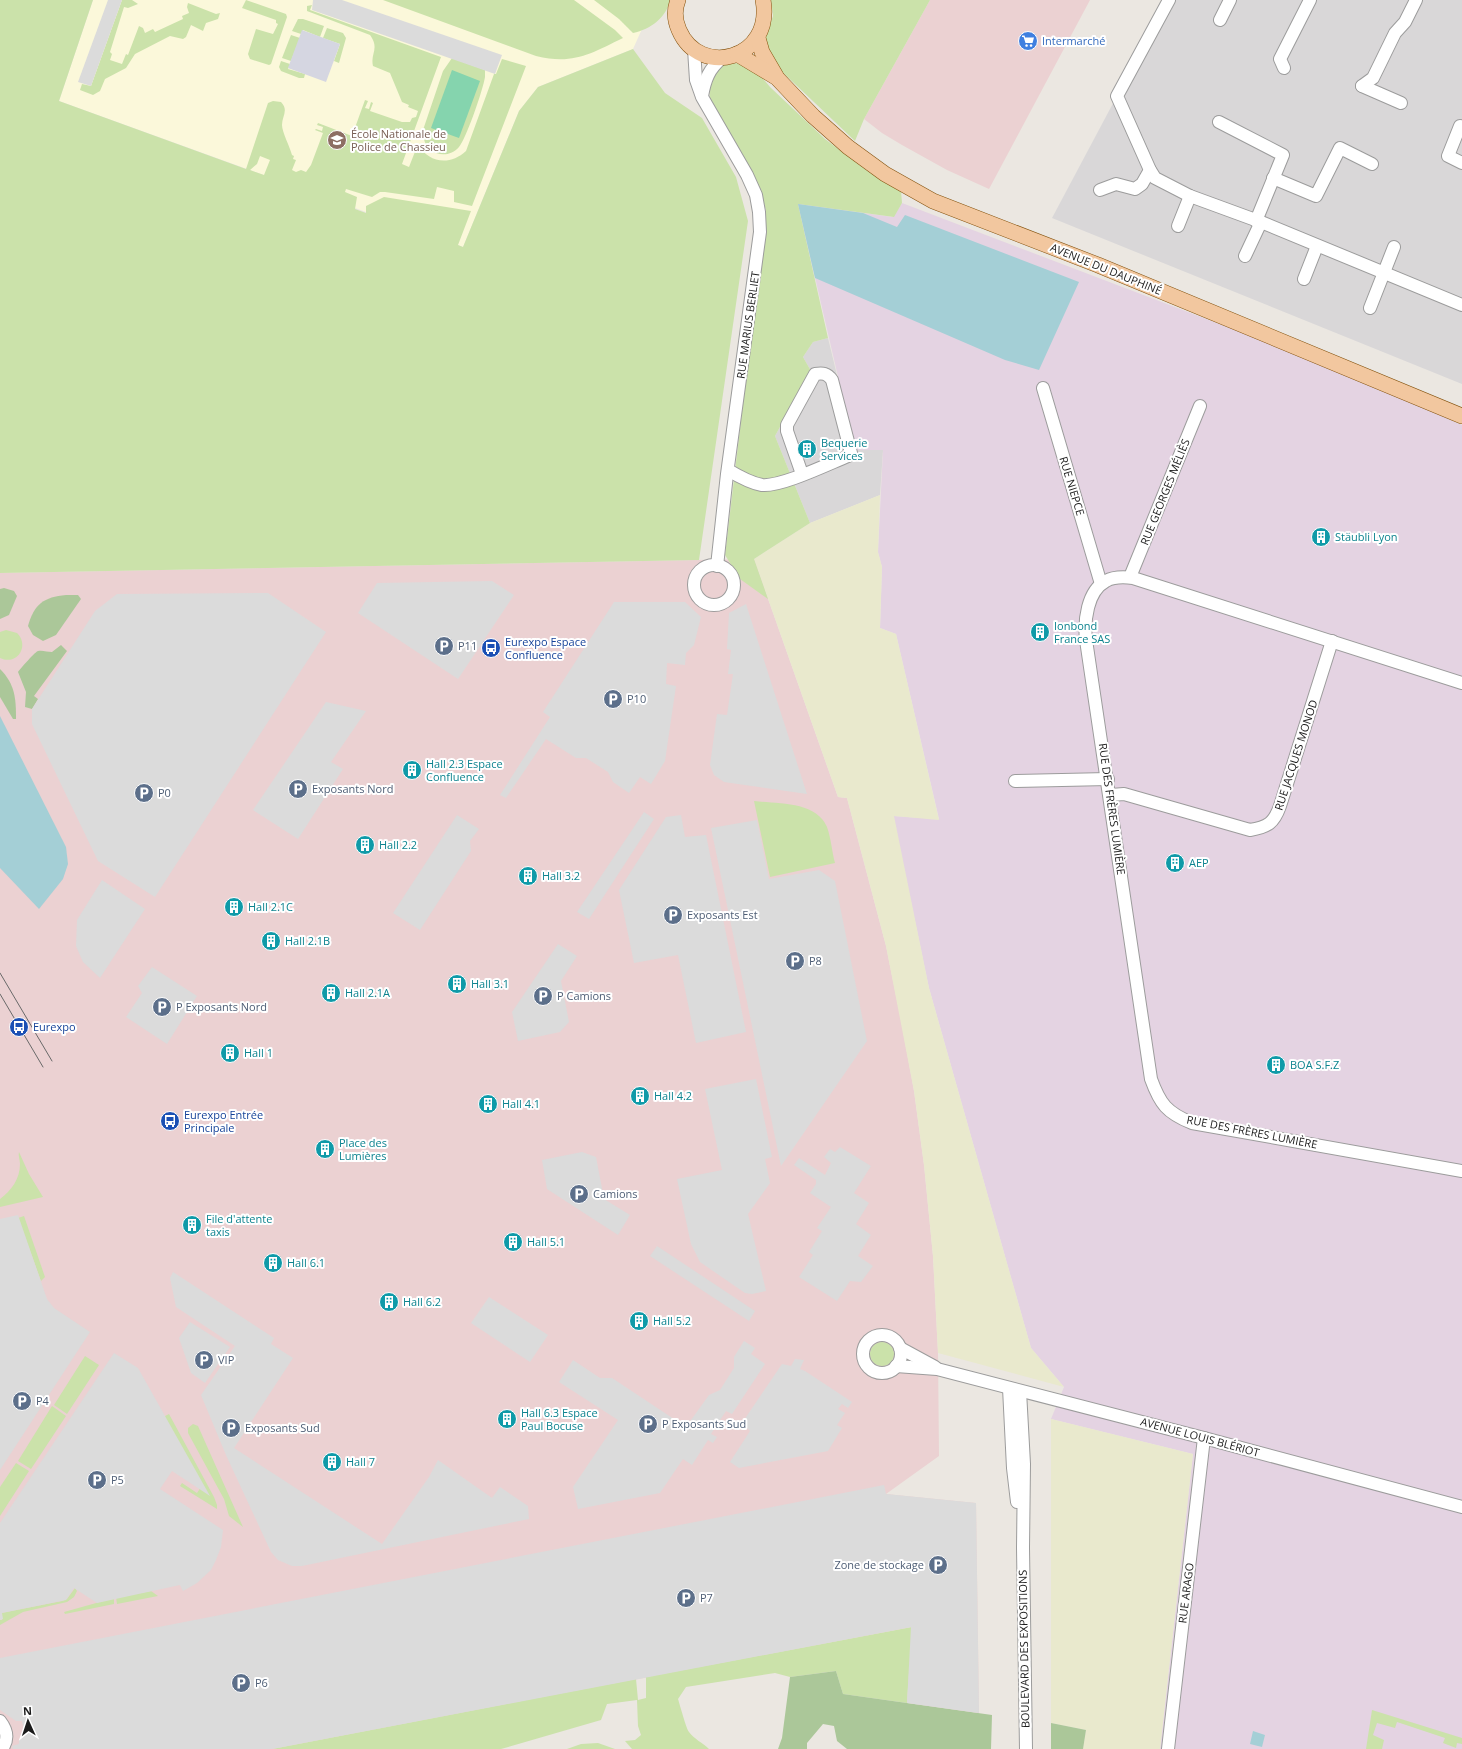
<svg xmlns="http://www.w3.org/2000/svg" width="1462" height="1749" viewBox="0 0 1462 1749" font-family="'Open Sans',sans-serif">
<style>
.residential{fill:#d9d7d8}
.commercial{fill:#ebd1d2}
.industrial{fill:#e4d3e2}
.education{fill:#fbf8da}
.farmland{fill:#e9e9cd}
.grass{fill:#cbe2aa;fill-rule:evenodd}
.forest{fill:#abc799}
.pitch{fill:#85d4ae}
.parking{fill:#dbdbdb}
.plaza{fill:#d5d6e1}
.water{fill:#a4cfd6}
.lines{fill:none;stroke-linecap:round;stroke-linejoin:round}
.minor-casing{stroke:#9c9c9c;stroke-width:14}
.major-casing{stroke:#84520d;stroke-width:16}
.minor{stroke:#fff;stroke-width:12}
.major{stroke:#f2c79f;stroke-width:15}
.tram{stroke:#696969;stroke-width:1}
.labels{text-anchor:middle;stroke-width:4;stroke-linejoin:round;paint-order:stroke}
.shop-label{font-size:11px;fill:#366cbe;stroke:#fff;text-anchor:start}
.education-label{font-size:11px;fill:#785e54;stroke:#fff;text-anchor:start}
.street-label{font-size:11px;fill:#1b1b1b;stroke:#fff}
.culture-label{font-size:11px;fill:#0d838f;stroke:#fff;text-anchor:start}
.transit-label{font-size:11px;fill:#164399;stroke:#fff;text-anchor:start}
.service-label{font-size:11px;fill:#4e5e75;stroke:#fff;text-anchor:start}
</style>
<rect width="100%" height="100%" fill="#ebe7e1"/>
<g class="residential">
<polygon points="1168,0 1462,0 1462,384 1052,218"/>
<polygon points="828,338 855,450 883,450 880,495 810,523 775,436 811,371 803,357 813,342"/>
</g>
<g class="commercial">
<polygon points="930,0 1090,0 989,189 947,170 902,145 882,133 864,119"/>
<polygon points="754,559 838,797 847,798 886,946 901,1020 914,1091 924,1165 933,1256 938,1353 939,1456 886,1494 976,1503 979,1713 907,1703 911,1627 272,1749 0,1749 0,573"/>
</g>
<polygon class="industrial" points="902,203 1327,365 1462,425 1462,1749 1160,1749 1193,1454 1051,1419 1064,1387 1031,1348 929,988 893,816 939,819 896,634 880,628 882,567 878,552 883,450 855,450 798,204 893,217"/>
<polygon class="education" points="93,0 655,0 633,49 538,87 519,111 463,247 59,101"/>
<g class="farmland">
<polygon points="880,495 878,552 882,567 880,628 896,634 939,820 894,816 929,988 1031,1348 1064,1387 938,1353 933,1256 924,1165 914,1091 886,946 847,798 838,797 754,559 810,523"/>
<polygon points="1051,1419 1193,1454 1160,1749 1083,1749 1086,1730 1051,1723"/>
</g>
<g class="grass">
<path d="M 0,0 L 93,0 L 59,101 L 246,169 L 268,103 L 273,101 L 281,102 C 289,110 282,116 282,125 C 282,132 290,147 292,155 L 294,156 L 293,159 L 296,160 L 292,170 L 296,172 L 301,170 L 306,172 L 311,165 L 323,133 L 315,130 L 316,129 L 322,131 L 323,127 L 317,125 L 318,123 L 352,136 L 365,100 L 368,101 L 365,108 L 369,109 L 371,102 L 373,103 L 370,111 L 402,122 L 410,122 L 412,118 L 416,117 L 418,111 L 408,107 L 409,105 L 402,102 L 390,73 L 373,66 C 370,53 380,49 370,35 L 307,11 L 307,6 L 312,5 L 310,10 L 441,57 L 402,164 L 409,167 L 418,144 C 428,163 450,166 466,151 L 494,74 L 496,74 L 502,59 L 526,66 L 472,206 L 454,202 L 454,191 L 437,187 L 434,199 L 385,192 L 380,192 L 372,197 L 346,189 L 345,192 L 357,197 L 355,209 L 366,213 L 366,206 L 384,197 L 471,211 L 458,245 L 463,247 L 519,111 L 538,87 L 633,49 L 665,93 L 702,118 L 736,177 L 748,221 L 699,560 L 0,573 ZM 260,156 L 270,160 L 264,175 L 250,170 L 257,164 Z"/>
<polygon points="122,0 132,0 138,4 128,8 124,7 110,52 112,54 110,60 122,64 126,54 128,55 139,26 143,28 145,33 153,29 155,32 183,19 182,16 189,13 187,7 188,3 216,14 220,13 218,19 206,23 203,31 191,25 186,37 183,39 170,36 135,54 126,68 105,79 100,91 93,95 80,90 82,84 91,86"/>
<polygon points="246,0 286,14 287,17 271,64 269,65 250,59 248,54 256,29 273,34 278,24 276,23 276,20 242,8"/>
<path d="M 383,0 L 574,0 L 615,30 L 623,38 C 590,54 573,65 536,56 Z"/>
<path d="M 594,0 L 670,0 C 666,18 651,29 633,33 L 619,19 Z"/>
<polygon points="771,0 930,0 864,119 855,141 776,66 765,39 773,16"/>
<polygon points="298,19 303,19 324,26 320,37 303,30 301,34 292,31"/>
<polygon points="327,28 343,33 346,38 339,63 334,61 340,44 323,38"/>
<polygon points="291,35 300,38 291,61 282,58"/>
<path d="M 452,58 L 485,70 L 485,77 C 483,90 466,139 459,147 C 453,154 444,156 436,153 C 426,150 423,140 423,130 L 443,71 Z"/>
<polygon points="281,61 290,64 288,69 305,74 304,78 299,78 281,71 279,67"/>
<polygon points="741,63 755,69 770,87 825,139 866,170 901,191 902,203 894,217 798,204 828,338 813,342 803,357 811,371 775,436 810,523 754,559 768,599 740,579 725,555 766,210 757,182 719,117 710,98 709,84 714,71 726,64"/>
<path d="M 6,630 L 17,633 C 30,646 17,666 0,658 L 0,632 Z"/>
<path d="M 754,801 C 778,804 816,801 827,827 C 831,838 832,852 835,863 L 770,877 Z"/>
<path d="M 19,1152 L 29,1174 L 43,1197 L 0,1207 L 0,1199 C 11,1191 20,1179 20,1164 C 20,1160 18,1155 19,1152 Z"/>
<polygon points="24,1216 45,1277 41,1281 18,1218"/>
<circle cx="882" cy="1354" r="12"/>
<polygon points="85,1356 99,1365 67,1414 54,1405"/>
<polygon points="52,1406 66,1416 31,1469 18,1461"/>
<polygon points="169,1414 214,1497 217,1505 217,1509 180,1486 182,1483 197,1493 201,1487 163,1417"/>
<polygon points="193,1424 198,1426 243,1527 229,1516 224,1499 188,1433 188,1428"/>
<polygon points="16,1463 29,1471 0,1516 0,1487"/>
<polygon points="75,1588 77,1591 74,1597 67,1602 23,1612 0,1625 0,1620 2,1620 1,1613 62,1601 67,1599"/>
<polygon points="151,1591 158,1596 117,1604 116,1597"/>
<polygon points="114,1598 114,1604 65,1614 64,1612"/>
<path d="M 912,1627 L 907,1703 L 843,1694 L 836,1671 L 790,1677 L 775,1673 L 686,1687 L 678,1699 C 680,1705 686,1728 689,1732 C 694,1739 703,1743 709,1749 L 632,1749 L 625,1741 L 635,1740 L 641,1735 L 638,1726 L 637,1700 L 607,1704 L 601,1720 L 501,1749 L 272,1749 L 636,1679 L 638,1700 L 646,1698 L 646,1677 Z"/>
<polygon points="1372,1710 1462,1738 1462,1744 1457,1743 1456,1748 1443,1743 1445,1738 1397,1722 1395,1728 1377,1723 1373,1735 1384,1740 1382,1749 1366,1749"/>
<polygon points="598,1743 615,1749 567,1749 581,1744"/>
</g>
<g class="forest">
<polygon points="4,588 14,591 17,596 9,615 0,619 0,589"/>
<path d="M 66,595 L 78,595 L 81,599 L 56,635 L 43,641 L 33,635 L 28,626 C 34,604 44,597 66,595 Z"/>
<path d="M 61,645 L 67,651 L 34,696 L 38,699 L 32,709 L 25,707 L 26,692 L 18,672 C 20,669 36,651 38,651 C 43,650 47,652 52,652 Z"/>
<path d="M 0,669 C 15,684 16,698 16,719 L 13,719 L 0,697 Z"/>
<polygon points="836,1671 843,1694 992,1715 991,1749 847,1749 837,1741 834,1726 823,1724 807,1743 807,1749 778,1749 782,1738 790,1677"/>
<polygon points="1051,1723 1086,1730 1083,1749 1051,1749"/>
</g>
<polygon class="pitch" points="452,70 480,81 459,138 431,128"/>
<g class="parking">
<polygon points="108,0 122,0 91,86 78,82"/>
<polygon points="313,0 342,0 502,55 495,74 312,10"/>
<polygon points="492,581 514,595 458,679 358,613 377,583"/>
<polygon points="268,593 326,632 155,897 98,861 32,724 32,709 95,611 117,594"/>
<polygon points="614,602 685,602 701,617 694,645 686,653 685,665 667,663 666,684 676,686 665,761 651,784 640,777 629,793 613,782 608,772 586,758 576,758 546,739 506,798 500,795 550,717 543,712"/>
<polygon points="746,604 805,788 807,794 724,782 714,775 710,765 717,714 727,715 733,674 728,674 731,650 727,649 729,613"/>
<polygon points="326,702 366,711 331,762 343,769 298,839 253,810"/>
<polygon points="644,812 654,819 589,919 577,912"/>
<polygon points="457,815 479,829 470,841 471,851 420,930 393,913"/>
<polygon points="681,815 685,837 706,835 746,1032 696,1043 678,955 634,963 619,890 666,817"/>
<polygon points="757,820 769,879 819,870 835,881 867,1041 781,1166 711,828"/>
<polygon points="102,880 145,909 100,978 83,962 76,946 77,920"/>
<polygon points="558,944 577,956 561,981 569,1022 560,1032 518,1041 512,1012"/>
<polygon points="152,967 197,996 167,1044 126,1017 142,993 138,986"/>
<polygon points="756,1079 772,1157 765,1159 770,1183 748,1214 766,1291 752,1294 745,1293 700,1262 691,1244 677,1179 722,1170 705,1089"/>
<polygon points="840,1147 871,1166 854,1193 869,1203 856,1224 871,1235 858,1256 873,1266 861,1282 850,1281 837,1301 799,1277 813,1255 809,1252 822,1231 817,1228 831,1207 810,1193 816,1184 816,1180 794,1165 799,1158 825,1175 831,1163 824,1157 830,1149 835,1152"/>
<polygon points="582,1152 596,1157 604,1199 630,1215 618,1235 547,1189 542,1160"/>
<polygon points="18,1215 47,1299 54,1308 90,1332 0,1470 0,1219"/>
<polygon points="657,1246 755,1311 749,1321 650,1256"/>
<polygon points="173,1272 274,1338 271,1344 293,1358 234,1448 382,1544 429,1477 438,1460 492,1498 500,1487 528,1506 529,1519 302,1566 292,1566 278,1560 271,1552 226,1455 201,1395 235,1346 176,1307 170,1278"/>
<polygon points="489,1297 548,1335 530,1362 471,1323"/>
<polygon points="190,1322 230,1347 205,1383 191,1373 179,1338"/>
<polygon points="744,1341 755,1348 751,1354 765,1364 732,1414 726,1411 711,1434 717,1437 713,1443 708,1440 692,1465 683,1459 660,1493 578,1509 573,1487 618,1420 559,1382 573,1360 600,1378 612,1378 686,1427 709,1395 720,1390 734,1368 734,1357"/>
<polygon points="114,1353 138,1368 210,1496 172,1471 160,1489 223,1530 221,1547 216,1560 211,1570 197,1583 183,1591 180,1585 97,1603 74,1588 66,1600 2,1613 3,1619 0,1620 0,1523"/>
<polygon points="795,1359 804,1360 800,1369 805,1371 852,1402 848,1408 842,1404 838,1409 845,1413 837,1425 842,1428 828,1451 739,1468 730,1462 750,1431 742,1423 782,1364 791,1366"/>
<polygon points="884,1485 886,1494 976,1503 979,1713 907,1703 911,1627 272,1749 13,1749 12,1746 19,1744 19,1740 25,1736 22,1721 16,1721 0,1710 0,1658"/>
</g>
<polygon class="plaza" points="302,30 340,44 326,82 288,68"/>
<g class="water">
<polygon points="798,204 863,213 897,227 905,215 1079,282 1039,370 1005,360 815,278"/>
<polygon points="0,716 66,847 68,864 63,879 39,909 0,868"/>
<polygon points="1253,1731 1265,1735 1262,1747 1250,1744"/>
</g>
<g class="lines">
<defs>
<g id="minor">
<polyline points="1169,0 1117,96 1150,170 1155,178 1190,196 1261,222 1462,305"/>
<polyline points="1220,20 1230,0"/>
<polyline points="694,49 696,80 702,97 747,175 756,195 759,212 760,232 727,474 717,566"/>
<polyline points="1284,68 1280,59 1310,0"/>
<polyline points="1362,86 1373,78 1395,33 1405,22 1416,0"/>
<polyline points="1362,86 1401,103"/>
<path d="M 702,96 C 705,79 709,69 722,58"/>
<polyline points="1219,122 1283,155 1256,221"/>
<polyline points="1460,126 1448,156 1462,163"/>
<polyline points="1273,178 1316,196 1340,148 1372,164"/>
<polyline points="1100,190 1116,184 1135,189 1142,184 1150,170"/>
<polyline points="1178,226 1190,196"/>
<polyline points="1245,256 1261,222"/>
<polyline points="1304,279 1317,246"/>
<polyline points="1370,308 1394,247"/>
<polyline points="1043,388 1101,584"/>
<path d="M 728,470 C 738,476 750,483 762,485 C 781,487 828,464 848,456 L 851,453 L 832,380 C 827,373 823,373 815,374 L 787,425 L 787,431 L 802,474"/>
<circle cx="714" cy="585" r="20"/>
<polyline points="1130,577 1200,406"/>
<path d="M 1462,683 L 1133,578 C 1125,577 1113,577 1106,581 C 1087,591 1084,621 1086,640 L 1151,1079 C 1160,1104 1167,1113 1192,1123 L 1462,1171"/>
<polyline points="1015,781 1108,779"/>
<path d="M 1111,795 L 1124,794 L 1250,830 C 1268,827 1274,823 1280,806 L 1332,641"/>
<circle cx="882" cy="1354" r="19"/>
<polyline points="900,1348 935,1367"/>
<polyline points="896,1366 937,1369 1204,1438 1462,1507"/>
<polyline points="1009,1388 1013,1468 1017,1502"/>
<polyline points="1020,1391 1024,1464 1023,1548 1026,1749"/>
<path d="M 0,1721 C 7,1730 9,1739 2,1749"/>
<polyline points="1168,1749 1204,1438"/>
</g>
<g id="major">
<path d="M 678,0 C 674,10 675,21 679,30 C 700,79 774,59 763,0"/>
<polyline points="758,38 762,52 776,76"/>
<polyline points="737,54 777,78 813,116 848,147 885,174 933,201 1098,265 1462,416"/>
</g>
</defs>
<use href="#minor" class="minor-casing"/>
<use href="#major" class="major-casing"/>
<use href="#minor" class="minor"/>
<use href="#major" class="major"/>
<g class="tram">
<polyline points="0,973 52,1061"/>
<polyline points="0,994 43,1067"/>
</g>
</g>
<defs>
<symbol id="supermarket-disc" viewBox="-11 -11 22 22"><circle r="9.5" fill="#3f7fe0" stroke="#fff"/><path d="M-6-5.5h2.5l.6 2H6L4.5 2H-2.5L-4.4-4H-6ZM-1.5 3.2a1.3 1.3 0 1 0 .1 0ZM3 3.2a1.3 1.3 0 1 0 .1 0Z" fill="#fff"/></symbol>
<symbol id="university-disc" viewBox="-11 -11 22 22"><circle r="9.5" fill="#8d6e63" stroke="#fff"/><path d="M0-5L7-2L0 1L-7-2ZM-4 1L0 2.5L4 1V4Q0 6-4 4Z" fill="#fff"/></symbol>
<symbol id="building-disc" viewBox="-11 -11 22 22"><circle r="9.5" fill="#0f9aa8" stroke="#fff"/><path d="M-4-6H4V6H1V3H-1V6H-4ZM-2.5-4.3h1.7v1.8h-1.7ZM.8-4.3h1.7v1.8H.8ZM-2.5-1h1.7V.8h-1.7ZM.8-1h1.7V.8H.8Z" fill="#fff"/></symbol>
<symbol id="parking-disc" viewBox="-11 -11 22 22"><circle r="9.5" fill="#5c6f8a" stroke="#fff"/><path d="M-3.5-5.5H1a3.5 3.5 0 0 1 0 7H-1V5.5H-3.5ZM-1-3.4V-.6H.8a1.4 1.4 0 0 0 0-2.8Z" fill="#fff"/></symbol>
<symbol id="bus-disc" viewBox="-11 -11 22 22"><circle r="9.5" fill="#1a4fb4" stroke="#fff"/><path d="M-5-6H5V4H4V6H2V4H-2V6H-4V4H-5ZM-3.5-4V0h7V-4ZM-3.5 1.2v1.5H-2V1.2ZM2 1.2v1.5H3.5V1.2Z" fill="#fff"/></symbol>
</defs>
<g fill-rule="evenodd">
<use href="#supermarket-disc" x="1017" y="30" width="22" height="22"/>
<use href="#university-disc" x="326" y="129" width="22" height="22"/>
<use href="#building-disc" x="796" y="438" width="22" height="22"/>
<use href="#building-disc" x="1310" y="526" width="22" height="22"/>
<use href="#building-disc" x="1029" y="621" width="22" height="22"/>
<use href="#parking-disc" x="433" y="635" width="22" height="22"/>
<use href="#bus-disc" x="480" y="637" width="22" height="22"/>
<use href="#parking-disc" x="602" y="688" width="22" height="22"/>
<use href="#building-disc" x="401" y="759" width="22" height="22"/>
<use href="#parking-disc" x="287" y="778" width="22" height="22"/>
<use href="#parking-disc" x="133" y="782" width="22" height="22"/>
<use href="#building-disc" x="354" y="834" width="22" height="22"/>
<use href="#building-disc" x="1164" y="852" width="22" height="22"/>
<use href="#building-disc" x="517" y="865" width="22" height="22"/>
<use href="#building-disc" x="223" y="896" width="22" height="22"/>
<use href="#parking-disc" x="662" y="904" width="22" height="22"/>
<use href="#building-disc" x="260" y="930" width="22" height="22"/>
<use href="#parking-disc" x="784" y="950" width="22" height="22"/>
<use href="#building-disc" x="446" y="973" width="22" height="22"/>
<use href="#building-disc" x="320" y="982" width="22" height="22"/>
<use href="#parking-disc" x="532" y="985" width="22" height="22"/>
<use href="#parking-disc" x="151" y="996" width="22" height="22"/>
<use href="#bus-disc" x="8" y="1016" width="22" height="22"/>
<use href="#building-disc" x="219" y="1042" width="22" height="22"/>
<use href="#building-disc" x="1265" y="1054" width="22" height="22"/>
<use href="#building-disc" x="629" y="1085" width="22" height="22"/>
<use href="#building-disc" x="477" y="1093" width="22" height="22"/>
<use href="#bus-disc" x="159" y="1110" width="22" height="22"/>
<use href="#building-disc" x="314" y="1138" width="22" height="22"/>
<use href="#parking-disc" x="568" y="1183" width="22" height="22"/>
<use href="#building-disc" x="181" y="1214" width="22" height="22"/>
<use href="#building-disc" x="502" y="1231" width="22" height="22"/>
<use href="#building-disc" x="262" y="1252" width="22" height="22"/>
<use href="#building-disc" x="378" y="1291" width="22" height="22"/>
<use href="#building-disc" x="628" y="1310" width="22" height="22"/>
<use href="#parking-disc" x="193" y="1349" width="22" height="22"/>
<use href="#parking-disc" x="11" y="1390" width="22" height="22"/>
<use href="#building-disc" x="496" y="1408" width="22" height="22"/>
<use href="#parking-disc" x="637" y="1413" width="22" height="22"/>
<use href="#parking-disc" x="220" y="1417" width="22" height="22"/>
<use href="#building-disc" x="321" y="1451" width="22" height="22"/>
<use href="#parking-disc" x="86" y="1469" width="22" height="22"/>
<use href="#parking-disc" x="927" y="1554" width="22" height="22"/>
<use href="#parking-disc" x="675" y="1587" width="22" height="22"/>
<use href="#parking-disc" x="230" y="1672" width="22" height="22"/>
</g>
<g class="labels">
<g class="shop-label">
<text x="1042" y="45">Intermarché</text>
</g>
<g class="education-label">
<text x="351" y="138">École Nationale de<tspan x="351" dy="13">Police de Chassieu</tspan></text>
</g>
<g class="street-label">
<text transform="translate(1106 269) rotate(22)" y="4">AVENUE DU DAUPHINÉ</text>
<text transform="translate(748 325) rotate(-82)" y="4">RUE MARIUS BERLIET</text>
<text transform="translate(1072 486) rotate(73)" y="4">RUE NIEPCE</text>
<text transform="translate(1165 492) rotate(-68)" y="4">RUE GEORGES MÉLIÈS</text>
<text transform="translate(1296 755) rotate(-72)" y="4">RUE JACQUES MONOD</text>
<text transform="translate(1112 809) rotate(82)" y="4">RUE DES FRÈRES LUMIÈRE</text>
<text transform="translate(1252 1132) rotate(11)" y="4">RUE DES FRÈRES LUMIÈRE</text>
<text transform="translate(1200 1437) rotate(15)" y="4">AVENUE LOUIS BLÉRIOT</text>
<text transform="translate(1186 1593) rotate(-83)" y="4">RUE ARAGO</text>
<text transform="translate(1024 1649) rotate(-91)" y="4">BOULEVARD DES EXPOSITIONS</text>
</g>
<g class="culture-label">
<text x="821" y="447">Bequerie<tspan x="821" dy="13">Services</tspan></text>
<text x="1335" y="541">Stäubli Lyon</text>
<text x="1054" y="630">Ionbond<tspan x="1054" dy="13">France SAS</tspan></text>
<text x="426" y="768">Hall 2.3 Espace<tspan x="426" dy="13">Confluence</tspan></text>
<text x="379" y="849">Hall 2.2</text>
<text x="1189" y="867">AEP</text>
<text x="542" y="880">Hall 3.2</text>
<text x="248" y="911">Hall 2.1C</text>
<text x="285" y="945">Hall 2.1B</text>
<text x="471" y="988">Hall 3.1</text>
<text x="345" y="997">Hall 2.1A</text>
<text x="244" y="1057">Hall 1</text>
<text x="1290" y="1069">BOA S.F.Z</text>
<text x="654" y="1100">Hall 4.2</text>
<text x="502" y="1108">Hall 4.1</text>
<text x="339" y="1147">Place des<tspan x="339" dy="13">Lumières</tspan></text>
<text x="206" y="1223">File d'attente<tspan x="206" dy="13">taxis</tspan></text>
<text x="527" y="1246">Hall 5.1</text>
<text x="287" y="1267">Hall 6.1</text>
<text x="403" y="1306">Hall 6.2</text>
<text x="653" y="1325">Hall 5.2</text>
<text x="521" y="1417">Hall 6.3 Espace<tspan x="521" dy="13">Paul Bocuse</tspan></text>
<text x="346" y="1466">Hall 7</text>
</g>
<g class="transit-label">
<text x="505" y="646">Eurexpo Espace<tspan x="505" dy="13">Confluence</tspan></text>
<text x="33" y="1031">Eurexpo</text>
<text x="184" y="1119">Eurexpo Entrée<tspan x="184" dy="13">Principale</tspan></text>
</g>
<g class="service-label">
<text x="458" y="650">P11</text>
<text x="627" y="703">P10</text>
<text x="312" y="793">Exposants Nord</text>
<text x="158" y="797">P0</text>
<text x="687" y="919">Exposants Est</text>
<text x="809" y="965">P8</text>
<text x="557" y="1000">P Camions</text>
<text x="176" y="1011">P Exposants Nord</text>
<text x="593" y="1198">Camions</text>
<text x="218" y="1364">VIP</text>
<text x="36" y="1405">P4</text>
<text x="662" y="1428">P Exposants Sud</text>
<text x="245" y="1432">Exposants Sud</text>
<text x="111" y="1484">P5</text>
<text x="924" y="1569" text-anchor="end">Zone de stockage</text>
<text x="700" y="1602">P7</text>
<text x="255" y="1687">P6</text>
</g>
</g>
<g transform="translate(28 1721) rotate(357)" stroke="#ffffff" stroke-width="3" paint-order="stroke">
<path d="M0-3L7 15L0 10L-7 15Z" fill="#1b1b1b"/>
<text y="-6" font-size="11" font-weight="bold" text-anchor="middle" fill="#1b1b1b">N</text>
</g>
</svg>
